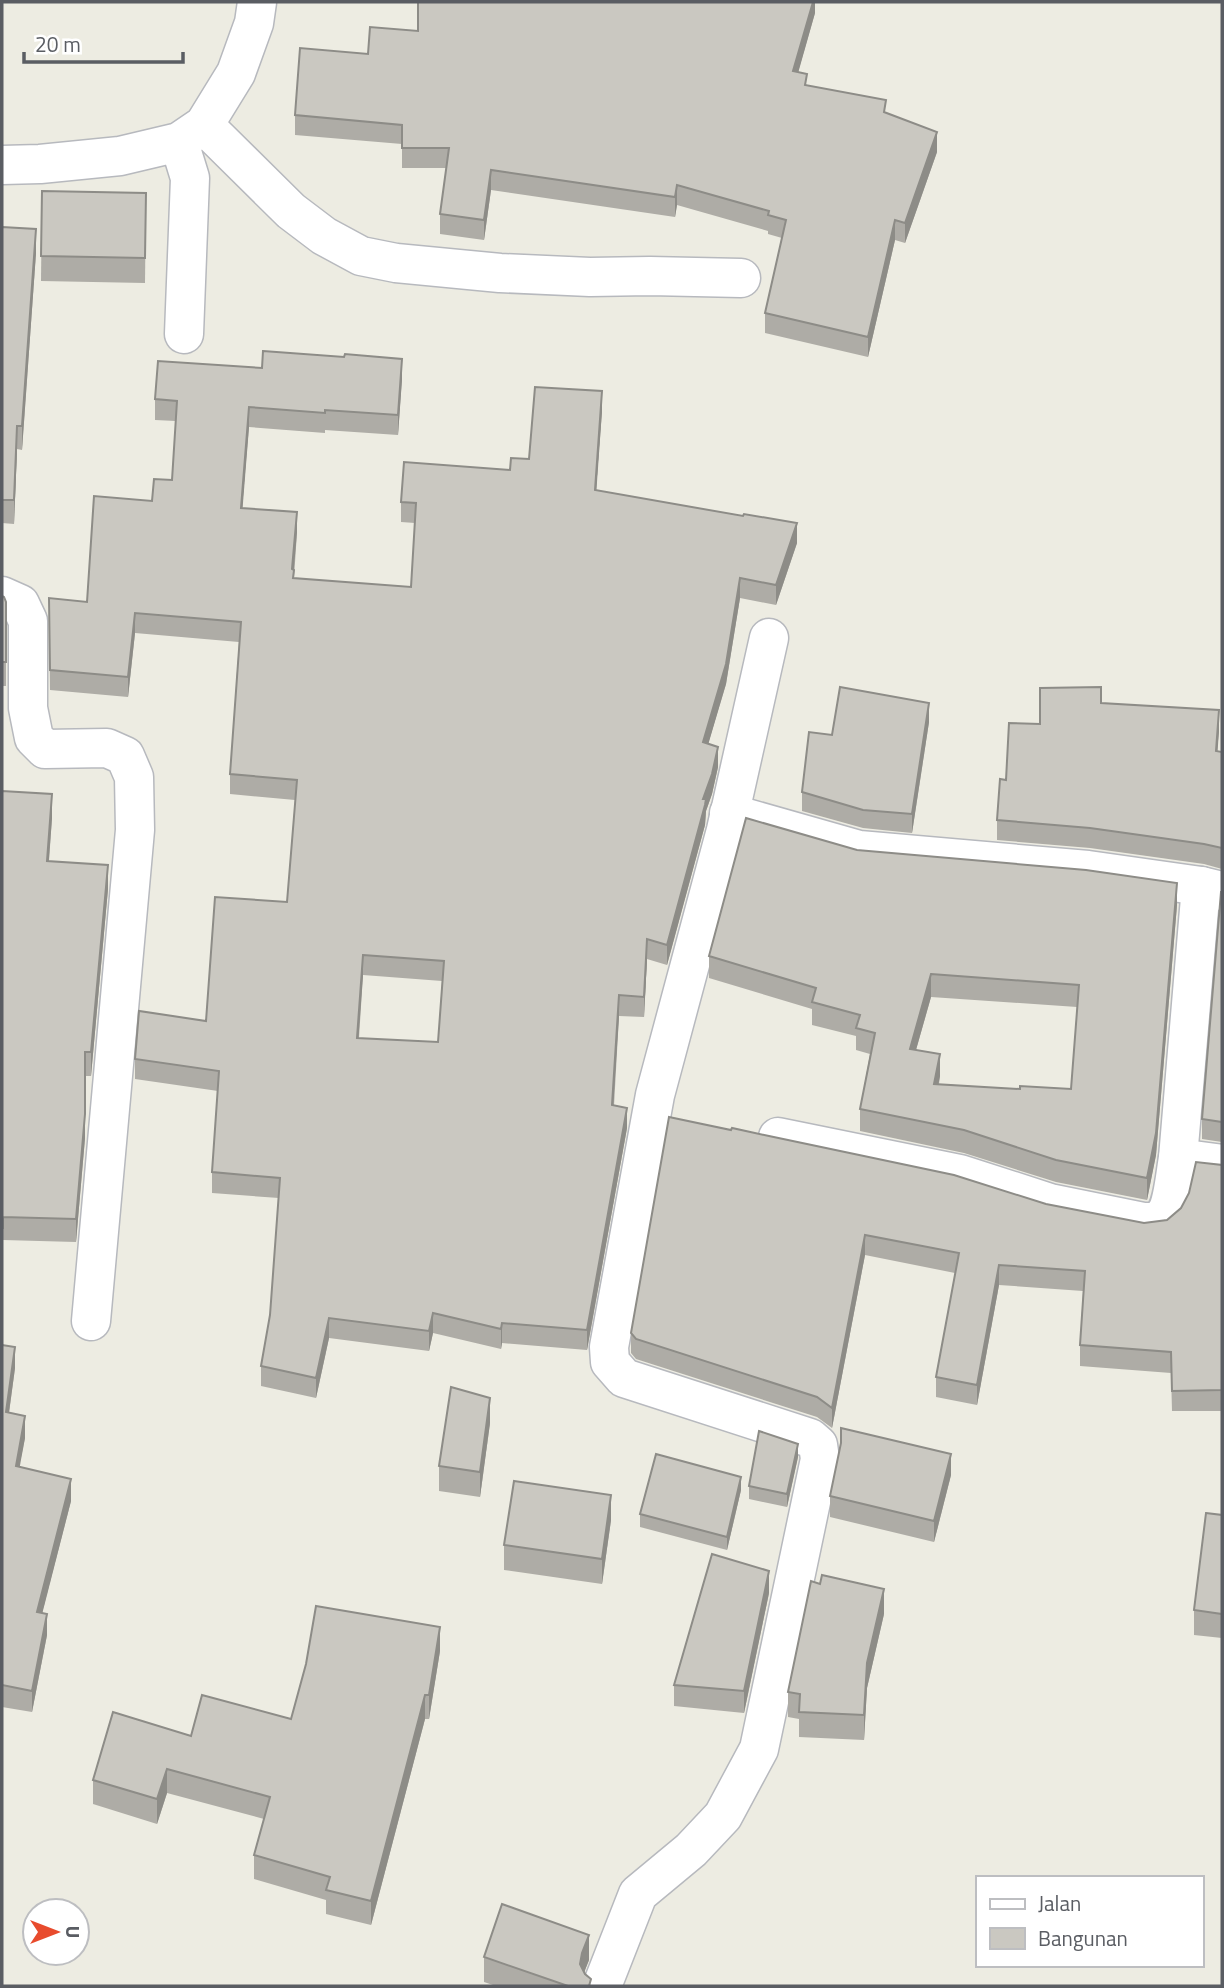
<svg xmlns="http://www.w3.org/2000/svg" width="1224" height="1988" viewBox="0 0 1224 1988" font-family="'Titillium Web',sans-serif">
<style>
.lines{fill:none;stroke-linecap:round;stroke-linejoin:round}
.minor-casing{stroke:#b7b9be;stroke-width:41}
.minor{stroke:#fff;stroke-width:38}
.wall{fill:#aeaca6;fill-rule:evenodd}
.shaded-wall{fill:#8d8c87}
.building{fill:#cac8c1;stroke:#8d8c87;stroke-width:2;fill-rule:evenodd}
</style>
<rect width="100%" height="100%" fill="#edece2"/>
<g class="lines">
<defs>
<g id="minor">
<polyline points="204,125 291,211 324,236 361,256 396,263 500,273 590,277 650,276 741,278"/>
<polyline points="179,142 190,178 184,334"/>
<polyline points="2,165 40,164 120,156 179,142 204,125 236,73 254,23 257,2"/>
<polyline points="2,596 20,604 28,621 28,708 34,738 45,749 107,748 125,756 134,777 135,830 91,1321"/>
<polyline points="729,813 859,850 1088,870 1201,886 1222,891"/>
<path d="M 778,1137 L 960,1174 L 1050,1203 L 1144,1222 C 1150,1222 1156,1222 1161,1218 C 1173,1209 1175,1173 1178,1158 L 1222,1164"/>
<polyline points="1178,1158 1201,886"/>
<polyline points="602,1986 638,1894 691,1850 723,1816 759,1749 820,1459 818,1445 810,1438 624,1378 610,1362 609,1347 655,1095 726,830 769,638"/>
</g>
</defs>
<use href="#minor" class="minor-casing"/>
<use href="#minor" class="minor"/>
</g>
<g class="wall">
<polygon points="815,2 815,13 798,72 807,86 886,113 937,152 905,243 895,240 868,357 765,333 765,313 782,238 768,234 768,231 677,205 675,217 491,190 484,240 440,234 440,214 446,168 402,168 402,144 295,135 295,115 368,54 418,31"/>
<polygon points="42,191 146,193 145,283 41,281"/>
<polygon points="2,227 36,253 22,450 17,449 14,524 2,523"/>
<path d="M 402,379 L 398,435 L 325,430 L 325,433 L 249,427 L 242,508 L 297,532 L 294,578 L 411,587 L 415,523 L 401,522 L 401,502 L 510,470 L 602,411 L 596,490 L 797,543 L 776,605 L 740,598 L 726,684 L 708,744 L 718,767 L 712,794 L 706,811 L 705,825 L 667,965 L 647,959 L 644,1017 L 619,1016 L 614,1106 L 627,1128 L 587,1350 L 502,1343 L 501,1349 L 433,1333 L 429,1351 L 329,1338 L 316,1398 L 261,1386 L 261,1366 L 270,1315 L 279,1198 L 212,1193 L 212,1172 L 218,1091 L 135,1079 L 135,1059 L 206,1021 L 287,902 L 295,800 L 230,794 L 230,774 L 239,642 L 135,633 L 128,697 L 50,690 L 49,598 L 87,602 L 152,501 L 172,480 L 176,421 L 155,420 L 155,399 ZM 363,975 L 442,981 L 438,1042 L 359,1038 Z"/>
<polygon points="2,596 6,602 6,686 2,686"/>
<polygon points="1101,703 1219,731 1217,751 1222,752 1222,869 1204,864 1090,848 997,840 997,820 1006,780 1040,724"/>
<polygon points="929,722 912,833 863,828 802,811 802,792 832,735"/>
<polygon points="2,791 52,818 49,861 108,889 91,1076 85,1076 85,1138 76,1242 3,1240 3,1252 2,1252"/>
<path d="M 857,850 L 1177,905 L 1156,1155 L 1147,1200 L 1056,1182 L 964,1153 L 860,1131 L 860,1109 L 870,1054 L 856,1050 L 856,1036 L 812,1025 L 812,1009 L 709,978 L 709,956 ZM 931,997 L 1077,1007 L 1071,1089 L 1020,1089 L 939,1084 L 940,1076 L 916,1050 Z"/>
<polygon points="1222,892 1222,1142 1202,1139 1202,1119"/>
<polygon points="669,1117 1046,1204 1144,1223 1167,1220 1181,1208 1219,1165 1222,1165 1222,1411 1172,1411 1171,1373 1080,1366 1080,1345 1083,1291 999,1285 977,1405 936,1397 936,1377 955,1273 865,1255 832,1428 817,1417 636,1359 631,1353 631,1333"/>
<polygon points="2,1345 15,1368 9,1413 25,1438 19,1467 71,1501 42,1613 47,1635 32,1712 2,1707"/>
<polygon points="490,1423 480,1497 439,1491 439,1466"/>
<polygon points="841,1428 951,1475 934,1542 830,1517 830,1496 841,1446"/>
<polygon points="798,1457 787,1507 749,1499 749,1486"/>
<polygon points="741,1490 727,1550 640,1527 640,1514"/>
<polygon points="1222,1515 1222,1638 1194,1635 1194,1610"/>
<polygon points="611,1520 602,1584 504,1570 504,1545"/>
<polygon points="769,1593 744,1713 674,1706 674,1685"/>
<polygon points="884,1614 867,1688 864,1740 799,1737 799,1719 788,1717 788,1692"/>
<polygon points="440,1651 429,1719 425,1719 371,1925 326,1914 326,1900 254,1879 254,1855 264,1819 167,1793 157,1824 93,1804 93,1780 191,1736 291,1719"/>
<polygon points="484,1957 589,1960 584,1972 591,1986 496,1986 484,1982"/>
</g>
<g class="shaded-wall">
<polygon points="813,2 815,2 815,13 793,91 793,71"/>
<polygon points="937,132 937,152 905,243 905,223"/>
<polygon points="491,170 491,190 484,240 484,220"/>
<polygon points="677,185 677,205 675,217 675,197"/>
<polygon points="895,220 895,240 868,357 868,337"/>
<polygon points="36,229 36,253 22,450 22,426"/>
<polygon points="402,359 402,379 398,435 398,415"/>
<polygon points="602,391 602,411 595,510 595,490"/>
<polygon points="249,407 249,427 241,528 241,508"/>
<polygon points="17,426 17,449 14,524 14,500"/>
<polygon points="297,512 297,532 292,590 292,569"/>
<polygon points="797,523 797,543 776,605 776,585"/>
<polygon points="740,578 740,598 726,684 703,762 703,742"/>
<polygon points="135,613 135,633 128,697 128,677"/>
<polygon points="929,703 929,722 912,833 912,814"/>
<polygon points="1219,710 1219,731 1216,772 1216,751"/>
<polygon points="718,747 718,767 712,794 706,811 705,825 667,965 667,945 703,799"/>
<polygon points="52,794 52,818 47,884 47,861"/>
<polygon points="108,865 108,889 91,1076 91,1052"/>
<polygon points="1177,883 1177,905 1156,1155 1147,1200 1147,1178"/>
<polygon points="647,939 647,959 644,1017 644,997"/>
<polygon points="363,955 363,975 357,1058 357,1038"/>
<polygon points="931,974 931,997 910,1071 910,1049"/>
<polygon points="619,995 619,1016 612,1125 612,1105"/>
<polygon points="940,1054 940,1076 934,1106 934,1084"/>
<polygon points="627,1108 627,1128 587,1350 587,1330"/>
<polygon points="85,1114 85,1138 76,1242 76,1219"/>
<polygon points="865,1235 865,1255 832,1428 832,1408"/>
<polygon points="999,1265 999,1285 977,1405 977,1385"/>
<polygon points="433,1313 433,1333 429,1351 429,1331"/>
<polygon points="329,1318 329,1338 316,1398 316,1378"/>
<polygon points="502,1323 502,1343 501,1349 501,1329"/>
<polygon points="15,1347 15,1368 6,1434 6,1412"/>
<polygon points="490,1398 490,1423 480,1497 480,1472"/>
<polygon points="25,1416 25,1438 16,1487 16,1466"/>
<polygon points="798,1444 798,1457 787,1507 787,1494"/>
<polygon points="951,1454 951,1475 934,1542 934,1521"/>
<polygon points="741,1477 741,1490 727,1550 727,1537"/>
<polygon points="71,1479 71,1501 37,1634 37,1612"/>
<polygon points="611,1495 611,1520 602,1584 602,1559"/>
<polygon points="769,1571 769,1593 744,1713 744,1691"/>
<polygon points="884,1589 884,1614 867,1688 864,1740 864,1715 867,1663"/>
<polygon points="47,1614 47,1635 32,1712 32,1691"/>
<polygon points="440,1627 440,1651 429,1719 429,1695"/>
<polygon points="425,1695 425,1719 371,1925 371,1901"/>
<polygon points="167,1769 167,1793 157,1824 157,1799"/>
<polygon points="589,1935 589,1960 582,1978 580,1964 582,1953"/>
</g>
<g class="building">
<polygon points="418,2 813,2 793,71 807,74 805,85 886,100 884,112 937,132 905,223 895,220 868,337 765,313 786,220 768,215 769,211 677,185 675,197 491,170 484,220 440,214 449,148 402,148 402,125 295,115 300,48 368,54 370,27 418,31"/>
<polygon points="42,191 146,193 145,258 41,256"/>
<polygon points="2,227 36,229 22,426 17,426 14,500 2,500"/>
<path d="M 263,351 L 344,357 L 345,354 L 402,359 L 398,415 L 325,410 L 325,413 L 249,407 L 241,508 L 297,512 L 292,569 L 294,570 L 293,578 L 411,587 L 416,503 L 401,502 L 404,462 L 510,470 L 511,458 L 529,459 L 535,387 L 602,391 L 595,490 L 743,516 L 744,514 L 797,523 L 776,585 L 740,578 L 726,664 L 703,742 L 718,747 L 712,774 L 703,799 L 706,799 L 705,805 L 667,945 L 647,939 L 644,997 L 619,995 L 612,1105 L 627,1108 L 587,1330 L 502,1323 L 501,1329 L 433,1313 L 429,1331 L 329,1318 L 316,1378 L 261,1366 L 270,1315 L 280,1178 L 212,1172 L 219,1071 L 135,1059 L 139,1011 L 206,1021 L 215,897 L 287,902 L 297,780 L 230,774 L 241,622 L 135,613 L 128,677 L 50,670 L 49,598 L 87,602 L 94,496 L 152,501 L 154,479 L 172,480 L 177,401 L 155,399 L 158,361 L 262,368 ZM 363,955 L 444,961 L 438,1042 L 357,1038 Z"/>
<polygon points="2,596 4,597 6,602 6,662 2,662"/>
<polygon points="840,687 929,703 912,814 863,810 802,792 809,732 832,735"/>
<polygon points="1101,687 1101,703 1219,710 1216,751 1222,752 1222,848 1204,844 1090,828 997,820 1000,779 1006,780 1009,723 1040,724 1040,688"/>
<polygon points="2,791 52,794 47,861 108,865 91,1052 85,1052 85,1114 76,1219 3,1217 3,1228 2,1228"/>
<path d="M 746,818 L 857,850 L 1086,870 L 1177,883 L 1156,1133 L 1147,1178 L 1056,1160 L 964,1130 L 860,1109 L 875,1033 L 856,1028 L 860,1015 L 812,1002 L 816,988 L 709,956 ZM 931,974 L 1079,985 L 1071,1089 L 1020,1086 L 1020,1089 L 934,1084 L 940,1054 L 910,1049 Z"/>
<polygon points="1221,892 1222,892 1222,1122 1202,1119"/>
<polygon points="669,1117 731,1130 732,1128 769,1136 954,1175 1046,1204 1144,1223 1167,1220 1181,1208 1189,1193 1196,1162 1222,1165 1222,1390 1172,1391 1171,1352 1080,1345 1085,1271 999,1265 977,1385 936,1377 959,1253 865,1235 832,1408 817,1397 636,1339 631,1333"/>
<polygon points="2,1345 15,1347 6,1412 25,1416 16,1466 71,1479 37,1612 47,1614 32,1691 2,1685"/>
<polygon points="451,1387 490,1398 480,1472 439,1466"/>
<polygon points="841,1428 951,1454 934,1521 830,1496 841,1443"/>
<polygon points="759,1431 798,1444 787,1494 749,1486"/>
<polygon points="656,1454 741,1477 727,1537 640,1514"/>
<polygon points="514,1481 611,1495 602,1559 504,1545"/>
<polygon points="1206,1513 1222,1515 1222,1614 1194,1610"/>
<polygon points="712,1554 769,1571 744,1691 674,1685"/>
<polygon points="822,1575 884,1589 867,1663 864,1715 799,1712 800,1694 788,1692 811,1581 820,1584"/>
<polygon points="316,1606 440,1627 429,1695 425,1695 371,1901 326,1890 330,1877 254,1855 270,1797 167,1769 157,1799 93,1780 113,1712 191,1736 202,1695 291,1719 306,1664"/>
<polygon points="502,1904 589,1935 582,1953 580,1964 585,1974 591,1979 589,1986 568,1986 484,1957"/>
</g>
<rect width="1224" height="1988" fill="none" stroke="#5a5d63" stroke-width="7"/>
<rect x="976" y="1876" width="228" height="91" fill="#ffffff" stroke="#bdbec1" stroke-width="2"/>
<rect x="990" y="1899" width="35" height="10" fill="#ffffff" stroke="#bdbec1" stroke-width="2"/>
<text x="1038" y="1911" font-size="21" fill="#5a5d63">Jalan</text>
<rect x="990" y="1928" width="35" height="21" fill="#cac8c1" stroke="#bdbec1" stroke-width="2"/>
<text x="1038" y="1946" font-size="21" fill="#5a5d63">Bangunan</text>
<g transform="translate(56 1932) rotate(90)"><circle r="33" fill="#ffffff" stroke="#bdbec1" stroke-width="2"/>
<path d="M0-5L12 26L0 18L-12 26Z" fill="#e84b2d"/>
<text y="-10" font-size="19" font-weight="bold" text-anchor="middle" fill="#5a5d63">U</text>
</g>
<path d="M24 52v10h159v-10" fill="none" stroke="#5a5d63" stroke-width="3.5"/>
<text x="35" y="52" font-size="21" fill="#5a5d63" stroke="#ffffff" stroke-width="5" paint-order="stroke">20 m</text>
</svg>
